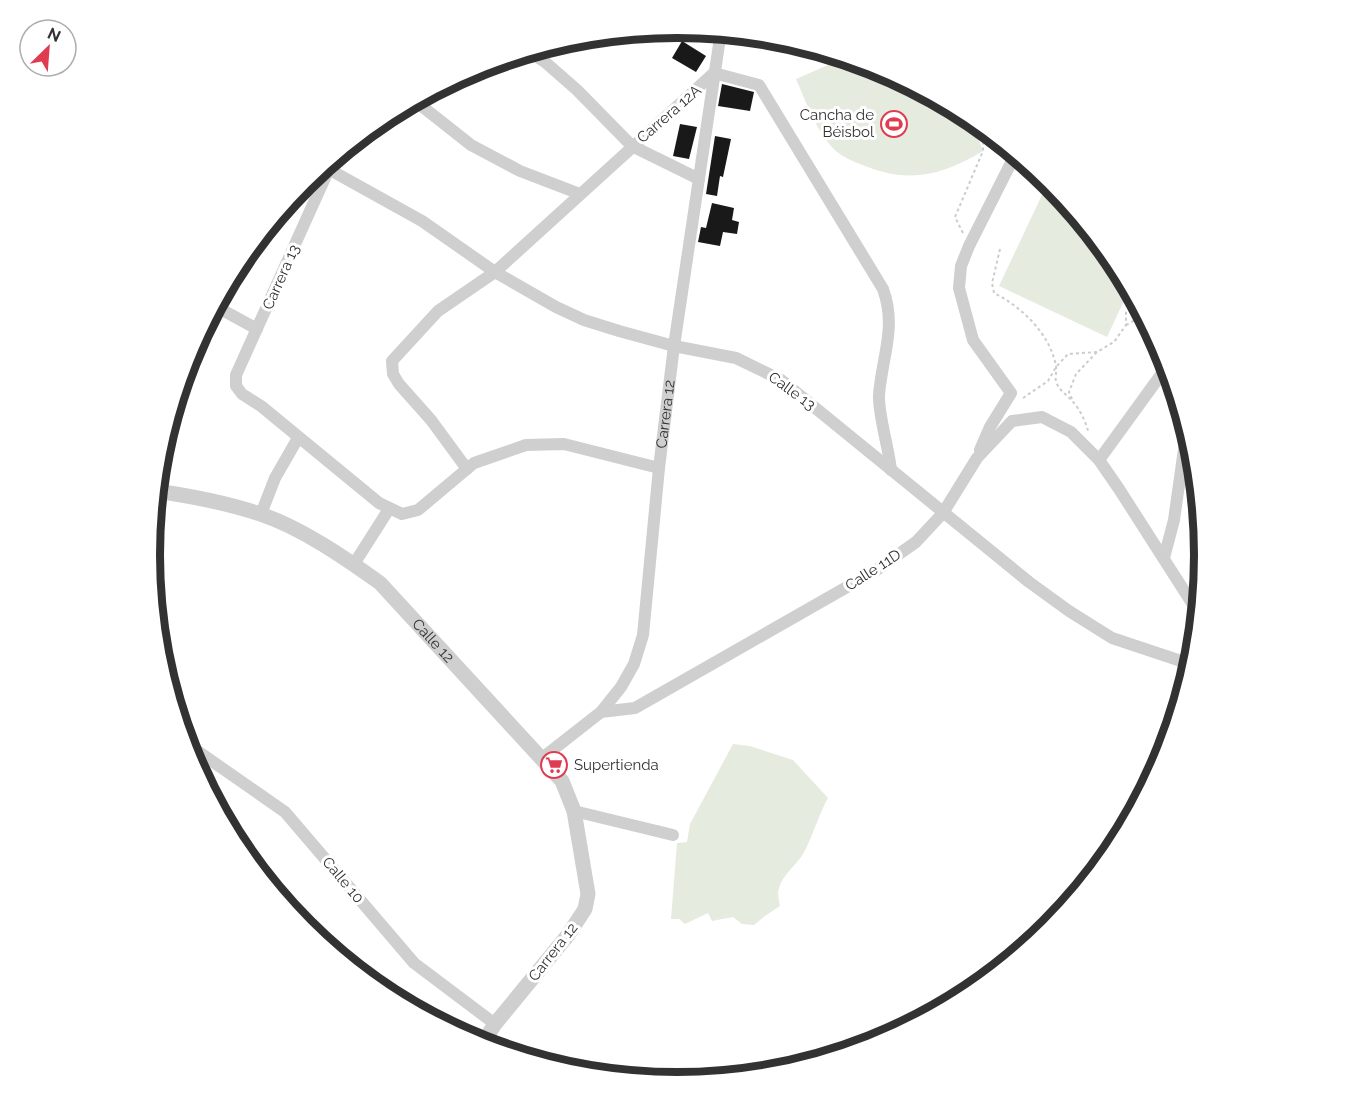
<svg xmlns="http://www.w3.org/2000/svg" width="1355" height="1109" viewBox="0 0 1355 1109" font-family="Raleway,sans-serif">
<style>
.green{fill:#e5ebde}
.building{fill:#191919}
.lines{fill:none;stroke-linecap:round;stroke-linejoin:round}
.path{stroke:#ccc;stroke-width:2;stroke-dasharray:3 3;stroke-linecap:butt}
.minor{stroke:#cfcfcf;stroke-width:12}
.tertiary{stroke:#cfcfcf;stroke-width:15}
.labels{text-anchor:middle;stroke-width:6;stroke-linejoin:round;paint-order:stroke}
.street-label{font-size:15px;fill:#323232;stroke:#fff}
.poi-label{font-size:15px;fill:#323232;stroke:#fff;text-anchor:end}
.rim{fill:none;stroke:#323232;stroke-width:8}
</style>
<rect width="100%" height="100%" fill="#fff"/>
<g class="green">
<path d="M 846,57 L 880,67 L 969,115 L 983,151 C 943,175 910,184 865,166 C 852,161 839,156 830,145 C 814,125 806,102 796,79 Z"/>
<polygon points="1049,180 1116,262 1130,288 1107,337 999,286"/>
<path d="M 733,744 L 750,746 L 793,760 L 828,798 C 818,816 813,836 803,854 C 796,866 783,874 779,888 C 777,893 779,901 780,906 L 765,916 L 754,925 L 742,924 L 733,917 L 712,921 L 708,913 L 685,924 L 679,919 L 671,919 L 677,843 L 687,842 L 690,824 Z"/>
</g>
<g class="building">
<polygon points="682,41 706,56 696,72 672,58"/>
<polygon points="722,84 754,92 750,111 718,106"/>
<polygon points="680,124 697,127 689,159 673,156"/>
<polygon points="715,136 731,139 723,177 720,176 717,196 706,194"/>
<polygon points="712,203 734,208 732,220 739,222 737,234 723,232 720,246 698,242 701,227 706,228"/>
</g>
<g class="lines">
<g class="path">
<polyline points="963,233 955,217 983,151 983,126"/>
<path d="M 1000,249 L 992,283 L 994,293 C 1022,307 1050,334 1056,366 C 1057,373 1054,378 1057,384 C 1061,392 1067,395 1073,402 C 1079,408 1086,422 1088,431"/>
<polyline points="1126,325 1139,318 1143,312"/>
<polyline points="1023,398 1048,381 1056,367 1068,354 1097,352 1114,342 1126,325 1126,311"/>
<polyline points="1072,399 1069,392 1076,374 1097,352"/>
</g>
<g class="minor">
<polyline points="528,51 545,62 577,90 632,146 699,179"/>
<polyline points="414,100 471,145 520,171 580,194"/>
<polyline points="323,166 422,221 495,272 556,307 584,320 619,331 674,346 736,358 781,380 1029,582 1069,611 1112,638 1193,665"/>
<polyline points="329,169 236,375 236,386 242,394 261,406 379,503 402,514 418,510 474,463 526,445 564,444 659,468"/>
<polyline points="215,306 257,329"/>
<polyline points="980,450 990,427 1011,393 973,340 959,288 961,266 969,246 1016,153"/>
<polyline points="1099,460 1168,365"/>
<path d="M 467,469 L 431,420 L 399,384 L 393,374 L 392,361 L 438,311 L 495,272 L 714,73 L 759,85 L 883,289 C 897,328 882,356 879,395 C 878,414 889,449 891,470"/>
<polyline points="261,514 275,478 298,438"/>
<polyline points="1164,558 1174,520 1184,449 1190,434"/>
<polyline points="354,564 389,509"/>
<polyline points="601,712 635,708 875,571 916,542 943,513 977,458 1012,421 1042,417 1071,432 1099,460 1119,489 1199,614"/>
<polyline points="186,743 285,812 414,963 495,1024"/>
<path id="s1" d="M 541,759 L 601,712 L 621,687 L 634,664 L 643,635 L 659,468 L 674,346 L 721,31"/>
<polyline points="574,811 673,835"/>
</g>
<path class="tertiary" id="s2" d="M 156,491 C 191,496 227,503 260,514 C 302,528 345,558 380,583 L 562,781 L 574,811 L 588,894 L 585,909 L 568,935 L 495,1024 L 482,1044"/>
</g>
<defs>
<symbol id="stadium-ring" viewBox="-11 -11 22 22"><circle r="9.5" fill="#fff" stroke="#e03c51" stroke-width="1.5"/><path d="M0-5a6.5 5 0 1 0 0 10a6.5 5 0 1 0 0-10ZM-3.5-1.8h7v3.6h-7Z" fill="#e03c51"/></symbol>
<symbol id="supermarket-ring" viewBox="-11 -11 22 22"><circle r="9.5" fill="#fff" stroke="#e03c51" stroke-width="1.5"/><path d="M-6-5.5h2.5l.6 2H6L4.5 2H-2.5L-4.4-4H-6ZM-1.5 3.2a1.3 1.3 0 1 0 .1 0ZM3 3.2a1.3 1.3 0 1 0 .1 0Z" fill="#e03c51"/></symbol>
</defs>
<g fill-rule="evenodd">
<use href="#stadium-ring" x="879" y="109" width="30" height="30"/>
<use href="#supermarket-ring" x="539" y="750" width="30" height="30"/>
</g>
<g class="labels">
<g class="street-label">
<text transform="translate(669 114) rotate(-41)" y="5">Carrera 12A</text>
<text transform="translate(281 277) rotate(-66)" y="5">Carrera 13</text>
<text transform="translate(792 391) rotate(36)" y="5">Calle 13</text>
<text dy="5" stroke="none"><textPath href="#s1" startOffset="387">Carrera 12</textPath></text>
<text transform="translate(873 570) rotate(-33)" y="5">Calle 11D</text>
<text dy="5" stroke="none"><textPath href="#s2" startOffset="324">Calle 12</textPath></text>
<text transform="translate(343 880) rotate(50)" y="5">Calle 10</text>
<text transform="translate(553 952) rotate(-52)" y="5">Carrera 12</text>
</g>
<g class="poi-label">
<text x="874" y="120">Cancha de<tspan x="874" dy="17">Béisbol</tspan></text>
<text x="574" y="770" text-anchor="start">Supertienda</text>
</g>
</g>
<path d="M0 0H1355V1109H0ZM160 555a517 517 0 1 1 1034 0a517 517 0 1 1-1034 0Z" fill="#fff" fill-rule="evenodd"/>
<path class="rim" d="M160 555a517 517 0 1 1 1034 0a517 517 0 1 1-1034 0Z"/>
<g transform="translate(48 48) rotate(25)"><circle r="28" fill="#ffffff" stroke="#adadad" stroke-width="1.5"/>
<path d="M0-4.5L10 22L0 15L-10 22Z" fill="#e03c51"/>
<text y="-9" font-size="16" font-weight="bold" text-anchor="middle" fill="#323232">N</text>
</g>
</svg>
